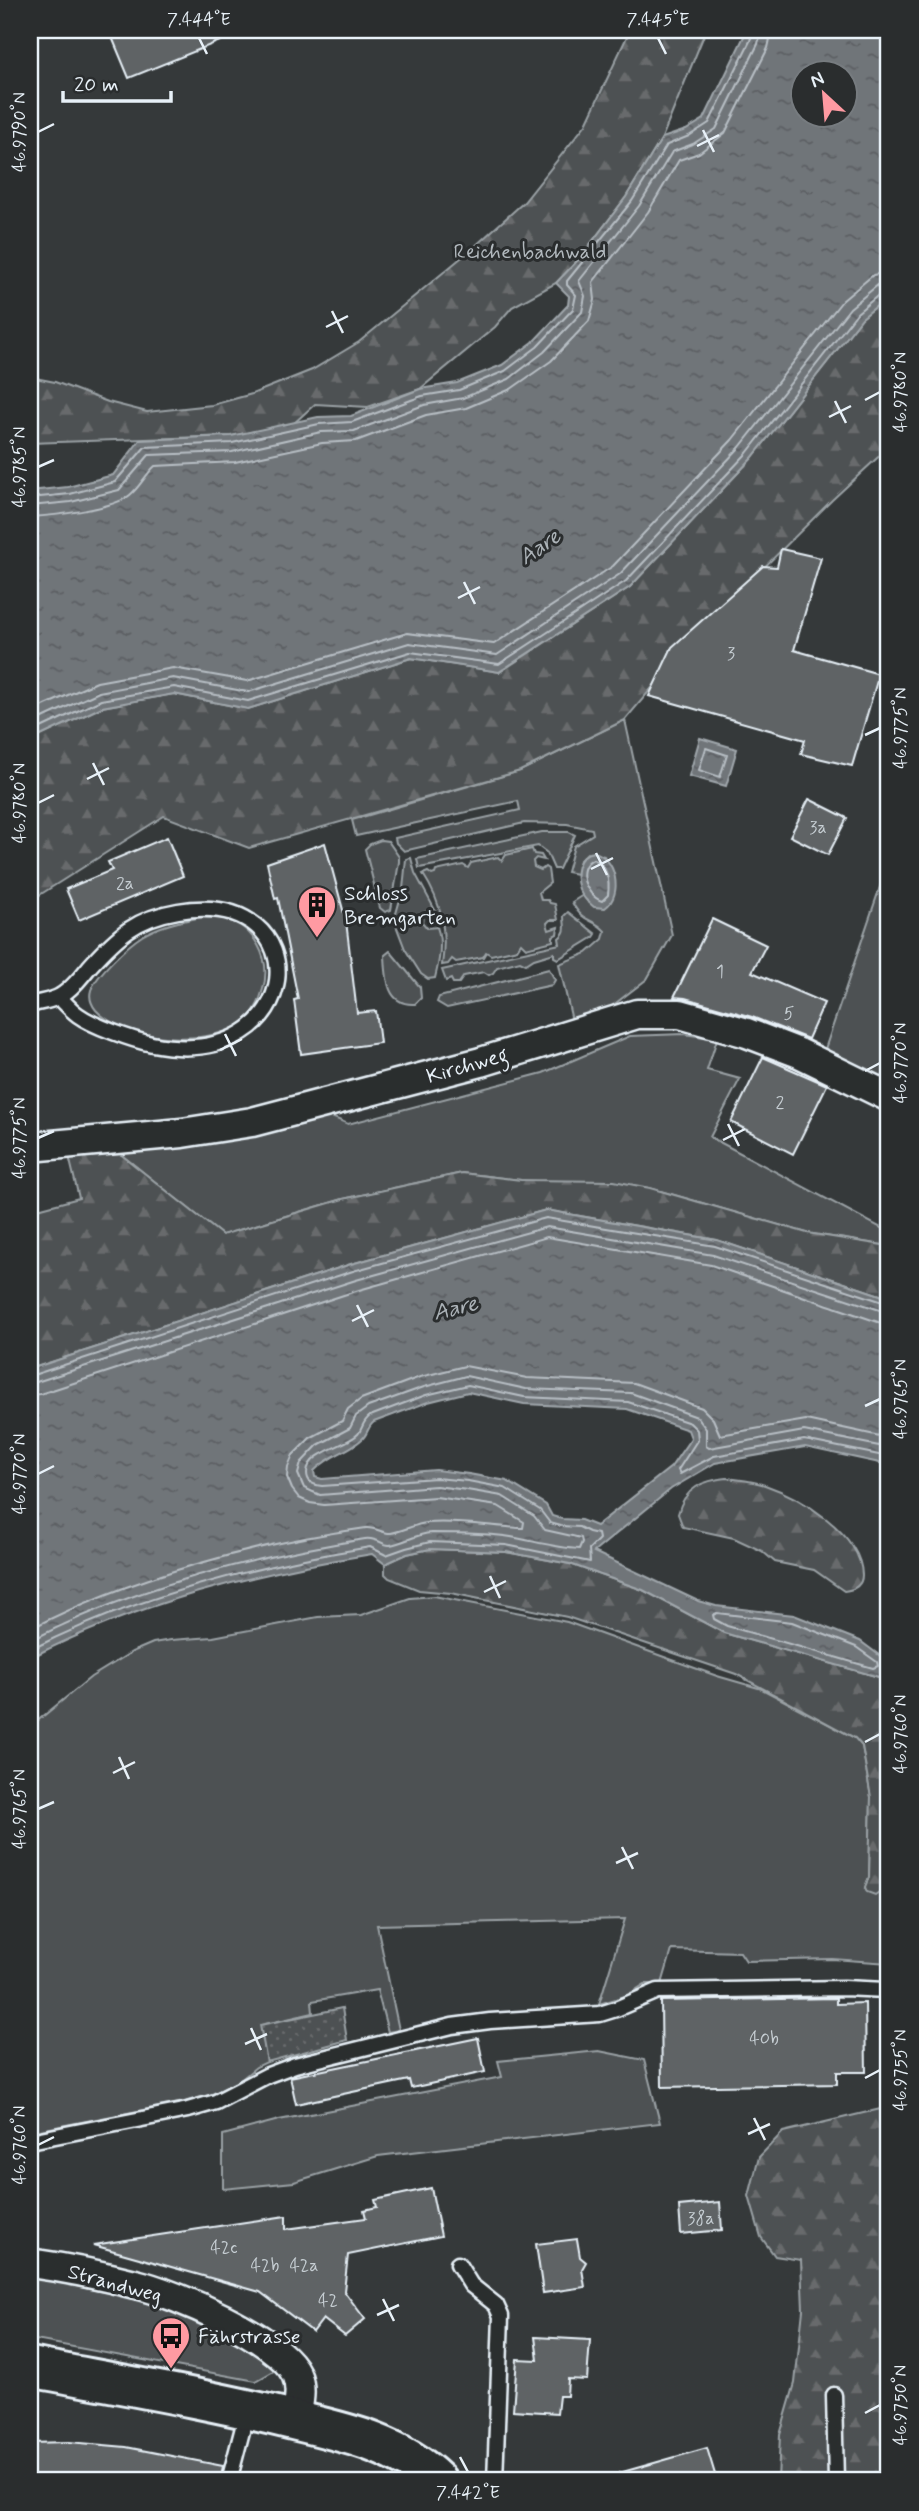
<svg xmlns="http://www.w3.org/2000/svg" width="919" height="2511" viewBox="0 0 919 2511" font-family="Mynerve,sans-serif">
<style>
.grass{fill:#4d5152;stroke:#9aa1a5;stroke-width:2}
.forest{fill:url(#forest-firs);stroke:#9aa1a5;stroke-width:2}
.garden{fill:url(#garden-dots);stroke:#9aa1a5;stroke-width:2}
.water{fill:url(#water-ripples);stroke:#a0a7ac;stroke-width:2;fill-rule:evenodd}
.lines{fill:none;stroke-linecap:round;stroke-linejoin:round}
.shore{stroke:#b8bfc5;stroke-width:2}
.building{fill:#5f6365;stroke:#e8f1f8;stroke-width:2}
.lane-casing{stroke:#e8f1f8;stroke-width:19}
.street-casing{stroke:#e8f1f8;stroke-width:33}
.secondary-casing{stroke:#e8f1f8;stroke-width:44}
.lane{stroke:#2a2d2e;stroke-width:14}
.street{stroke:#2a2d2e;stroke-width:28}
.secondary{stroke:#2a2d2e;stroke-width:38}
.ticks{fill:none;stroke:#e8f1f8;stroke-width:2.5}
.labels{text-anchor:middle;stroke-width:6;stroke-linejoin:round;paint-order:stroke}
.number-label{font-size:18px;fill:#c6ced3}
.park-label{font-size:21px;fill:#b2b9be;stroke:#2a2d2e}
.poi-label{font-size:21px;fill:#e8f1f8;stroke:#2a2d2e;text-anchor:start}
.street-label{font-size:21px;fill:#e8f1f8;stroke:#2a2d2e}
.water-label{font-size:23px;font-style:italic;fill:#acb3b8;stroke:#2a2d2e}
.neatline{fill:none;stroke:#e8f1f8;stroke-width:2.5}
.ticks-label{font-size:18px;text-anchor:middle;fill:#e8f1f8}
</style>
<defs>
<pattern id="forest-firs" width="22" height="20" patternUnits="userSpaceOnUse" patternTransform="scale(1.75)"><rect width="22" height="20" fill="#4d5152"/><path d="M5 1l3.5 6h-7zM16 11l3.5 6h-7z" fill="#676a6c"/></pattern>
<pattern id="garden-dots" width="8" height="8" patternUnits="userSpaceOnUse" patternTransform="scale(1.75)"><rect width="8" height="8" fill="#4d5152"/><path d="M2 2h.1M6 6h.1" fill="none" stroke="#676a6c" stroke-width="1.8" stroke-linecap="round"/></pattern>
<pattern id="water-ripples" width="26" height="14" patternUnits="userSpaceOnUse" patternTransform="scale(1.75)"><rect width="26" height="14" fill="#707579"/><path d="M2 4q2-2 4 0t4 0M15 11q2-2 4 0t4 0" fill="none" stroke="#5b5e62"/></pattern>
</defs>
<rect width="100%" height="100%" fill="#35393a"/>
<filter id="ink" filterUnits="userSpaceOnUse"><feTurbulence type="fractalNoise" baseFrequency=".0143" numOctaves="2"/><feDisplacementMap in="SourceGraphic" scale="14" xChannelSelector="R" yChannelSelector="G"/><feConvolveMatrix kernelMatrix="1 2 1 2 8 2 1 2 1" color-interpolation-filters="sRGB"/></filter>
<g filter="url(#ink)">
<g class="grass">
<path d="M 625,720 L 672,935 L 647,979 L 595,1019 L 573,1025 L 559,964 L 587,953 L 603,939 L 605,931 C 592,917 583,924 572,902 L 583,895 L 587,901 L 614,876 L 604,856 L 587,853 L 580,860 L 577,874 L 567,872 L 574,846 L 593,834 L 592,829 L 567,824 L 524,823 L 404,851 L 396,843 L 395,838 L 520,810 L 518,801 L 356,836 L 352,820 L 520,771 Z"/>
<polygon points="889,790 889,1083 824,1052 882,881 886,792"/>
<polygon points="542,832 569,832 575,835 559,869 554,869 547,853 538,846 419,868 417,859"/>
<polygon points="381,840 388,841 399,857 399,862 391,910 385,912 380,908 365,849 370,844"/>
<path d="M 532,849 L 534,854 L 541,855 L 544,860 L 536,858 L 533,861 L 534,867 L 541,870 L 545,867 L 548,869 L 550,883 L 539,892 L 541,900 L 548,900 L 550,903 L 555,904 L 558,920 L 550,920 L 547,923 L 549,930 L 558,927 L 557,934 L 553,936 L 553,941 L 526,948 L 521,943 L 517,949 L 491,955 L 486,952 L 483,957 L 456,962 L 452,959 L 448,964 L 442,965 C 447,931 442,903 423,874 L 428,872 L 432,875 L 435,874 L 436,871 L 463,865 L 468,868 L 471,863 L 498,857 L 502,861 L 506,855 Z"/>
<path d="M 411,858 L 415,873 L 435,910 L 423,913 L 422,922 L 427,928 L 437,927 C 443,943 439,962 435,978 L 428,979 L 421,974 L 405,949 L 397,928 L 395,917 L 403,889 L 406,859 Z"/>
<path d="M 568,912 L 596,934 L 594,937 L 558,959 L 554,957 L 554,953 L 534,959 L 526,964 L 520,961 L 497,967 L 493,973 L 489,975 L 484,972 L 464,976 L 459,983 L 453,983 L 451,979 L 446,981 L 442,970 L 560,944 L 559,938 C 568,931 564,926 564,916 Z"/>
<path d="M 202,917 C 209,918 217,917 224,918 C 254,927 272,958 263,989 C 260,999 257,1009 249,1017 C 219,1049 124,1042 96,1010 C 91,1004 89,997 91,990 C 97,974 128,945 142,936 C 160,925 182,921 202,917 Z"/>
<path d="M 390,951 L 420,987 L 421,998 L 415,1004 C 386,1006 386,977 385,955 Z"/>
<polygon points="549,969 555,980 552,985 447,1008 437,1002 439,997"/>
<polygon points="684,1034 717,1039 707,1070 740,1079 710,1137 889,1232 889,1242 883,1245 807,1233 650,1188 521,1180 462,1173 343,1199 222,1235 114,1149 327,1115 348,1124 543,1073 630,1036"/>
<polygon points="434,1596 567,1622 717,1676 762,1689 855,1738 862,1746 871,1797 869,1877 865,1888 882,1890 889,1869 889,1963 832,1959 746,1961 740,1952 672,1950 662,1984 645,1984 626,1996 599,2004 625,1919 377,1925 399,2030 388,2032 377,1990 312,2001 313,2013 261,2025 267,2062 256,2067 238,2082 212,2094 184,2102 30,2132 30,1727 91,1677 132,1652 153,1643 171,1640 213,1637 318,1617 361,1615 410,1598"/>
<polygon points="599,2051 644,2060 660,2123 378,2156 294,2182 223,2189 223,2135 279,2120 502,2077 498,2061"/>
<path d="M 30,2277 C 93,2290 178,2303 233,2336 C 249,2345 263,2358 277,2369 L 256,2381 L 30,2339 Z"/>
</g>
<g class="forest">
<polygon points="630,30 706,30 662,138 626,197 579,259 556,283 512,307 495,327 420,389 368,407 315,404 293,424 231,436 30,443 30,377 55,382 108,402 147,412 212,405 252,394 312,370 359,342 473,248 524,202 586,124"/>
<polygon points="889,296 889,447 832,500 699,632 625,720 520,771 249,848 164,816 30,901 30,741 102,707 174,694 248,709 411,658 500,672 630,587 752,458 862,318"/>
<polygon points="114,1149 222,1235 343,1199 462,1173 521,1180 614,1181 650,1188 807,1233 882,1245 889,1242 889,1298 717,1240 546,1210 351,1264 30,1369 30,1211 79,1198 68,1152"/>
<path d="M 727,1478 C 740,1480 753,1481 765,1485 C 800,1497 861,1533 862,1575 C 862,1586 853,1590 844,1591 L 814,1570 L 775,1562 L 762,1551 L 734,1538 L 683,1527 L 678,1514 C 684,1488 704,1480 727,1478 Z"/>
<polygon points="430,1549 506,1552 570,1564 643,1590 724,1633 889,1680 889,1869 882,1890 875,1895 867,1892 865,1887 869,1877 871,1797 862,1746 855,1738 736,1674 567,1617 451,1593 419,1590 389,1578 385,1574 385,1564 407,1554"/>
<polygon points="889,2107 889,2481 778,2481 780,2435 795,2383 803,2310 801,2260 775,2256 761,2237 749,2196 759,2157 783,2132"/>
</g>
<polygon class="garden" points="342,2008 347,2040 267,2062 260,2025"/>
<g class="water">
<path d="M 747,30 L 889,30 L 889,296 L 862,318 L 752,458 L 630,587 L 499,672 L 411,658 L 248,709 L 174,694 L 102,707 L 30,741 L 30,491 L 68,487 L 113,475 L 140,440 L 231,436 L 318,417 L 351,416 L 420,389 L 457,383 L 502,365 L 533,342 L 568,305 L 569,296 L 556,283 L 579,259 L 626,197 L 662,138 L 686,130 L 704,119 ZM 804,74 L 846,74 L 846,116 L 804,116 Z"/>
<polygon points="700,738 737,749 726,786 689,776"/>
<path d="M 593,852 C 616,856 624,895 605,908 L 594,907 C 588,902 582,897 579,889 C 574,875 576,855 593,852 Z"/>
<path d="M 546,1210 L 717,1240 L 889,1298 L 889,1465 L 805,1447 L 715,1463 L 671,1489 L 594,1552 L 698,1601 L 716,1606 L 794,1615 L 860,1641 L 887,1661 L 889,1680 L 724,1633 L 643,1590 L 570,1564 L 506,1552 L 430,1549 L 407,1554 L 385,1564 L 372,1554 C 254,1573 137,1603 30,1658 L 30,1369 L 351,1264 ZM 468,1392 L 524,1404 L 627,1409 L 688,1430 L 691,1438 L 671,1467 L 596,1526 L 581,1520 L 562,1519 L 552,1516 L 546,1505 L 507,1481 L 469,1474 L 436,1470 L 322,1479 L 315,1477 L 314,1471 C 331,1454 346,1453 361,1440 C 368,1435 367,1427 374,1422 L 428,1402 Z"/>
</g>
<g class="lines">
<g class="shore">
<polyline points="30,498 70,494 115,482 145,447 232,443 319,424 352,422 422,396 459,390 505,371 537,347 573,309 576,295 567,285 567,281 632,201 667,145 689,136 709,123 750,41 753,30"/>
<polyline points="30,506 71,502 119,490 149,455 232,452 321,432 354,431 424,405 463,398 509,379 544,352 582,312 585,296 579,281 639,206 672,152 693,144 716,129 758,44 761,30"/>
<path d="M 30,517 C 52,516 114,509 130,495 C 140,487 146,474 155,466 L 235,462 L 322,443 L 356,441 L 426,415 L 466,408 L 511,389 L 551,361 L 589,321 L 595,300 L 593,282 L 648,212 L 679,160 L 699,153 L 725,133 L 768,48 L 772,30"/>
<polyline points="30,712 97,682 173,668 247,681 407,633 494,644 613,566 732,440 842,301 873,275 889,272"/>
<polyline points="30,724 99,692 173,678 248,692 409,643 497,655 620,574 740,447 850,308 879,284 889,282"/>
<polyline points="30,733 101,700 174,687 248,701 410,652 499,664 626,581 747,453 857,313 882,292 889,291"/>
<polygon points="706,748 727,755 720,777 699,770"/>
<path d="M 593,859 C 607,864 610,881 608,895 L 602,901 C 586,896 574,868 593,859 Z"/>
<polyline points="30,1376 353,1271 546,1218 715,1246 889,1304"/>
<polyline points="30,1384 356,1280 547,1227 713,1255 889,1313"/>
<polyline points="30,1395 40,1394 359,1290 547,1237 711,1265 878,1322 889,1324"/>
<polygon points="717,1613 792,1622 856,1647 877,1662 878,1666 873,1668 727,1626 714,1619 713,1615"/>
<path d="M 30,1629 C 128,1578 256,1543 366,1528 C 375,1527 384,1534 391,1533 C 403,1531 415,1524 427,1523 C 459,1520 492,1527 523,1528 L 524,1522 L 498,1506 L 436,1497 L 324,1505 L 310,1503 L 299,1498 L 292,1489 L 287,1477 L 288,1467 L 293,1455 L 310,1438 L 342,1421 L 348,1409 L 361,1399 L 420,1377 L 465,1366 L 527,1378 L 634,1383 L 702,1408 L 713,1419 L 720,1435 L 806,1420 L 889,1438"/>
<path d="M 30,1641 C 134,1587 250,1557 365,1539 C 377,1537 383,1546 390,1545 C 404,1543 416,1534 431,1533 C 456,1533 486,1533 511,1537 C 533,1541 557,1548 579,1549 L 582,1542 L 581,1538 L 545,1530 L 534,1516 L 502,1496 L 467,1490 L 436,1486 L 320,1495 L 304,1488 L 298,1474 L 301,1463 L 318,1445 L 350,1428 L 356,1416 L 368,1407 L 424,1387 L 466,1376 L 526,1389 L 631,1393 L 697,1417 L 706,1429 L 706,1446 L 709,1448 L 804,1431 L 889,1448"/>
<path d="M 30,1650 C 136,1596 253,1566 370,1547 L 386,1555 L 406,1548 L 430,1542 L 506,1545 L 590,1562 L 589,1549 L 599,1539 L 598,1534 L 589,1532 L 579,1527 L 561,1526 L 550,1523 L 540,1510 L 505,1488 L 468,1481 L 436,1478 L 322,1486 C 314,1485 307,1483 307,1473 C 307,1452 347,1446 358,1434 C 363,1428 362,1422 370,1416 L 426,1395 L 468,1385 L 524,1397 L 628,1402 L 690,1423 L 697,1430 L 698,1439 L 678,1470 L 680,1474 L 714,1456 L 804,1440 L 889,1457"/>
</g>
</g>
<g class="building">
<polygon points="109,30 244,30 245,31 129,78"/>
<polygon points="781,549 821,558 794,650 879,674 852,766 801,754 805,740 649,696 672,647 763,566 777,567"/>
<polygon points="809,799 847,818 828,855 790,836"/>
<polygon points="167,837 183,876 79,920 66,889 112,870 108,862"/>
<polygon points="325,843 346,921 357,1013 376,1011 380,1043 301,1054 294,1000 298,999 278,898 275,899 267,863"/>
<polygon points="712,919 766,945 752,972 824,1003 808,1039 752,1017 685,998 674,997"/>
<polygon points="763,1057 827,1085 793,1154 731,1122"/>
<polygon points="836,1998 836,2004 865,2003 866,2072 837,2072 837,2084 662,2087 661,2001"/>
<polygon points="478,2038 485,2072 411,2088 409,2080 296,2104 290,2077"/>
<polygon points="431,2188 441,2236 348,2255 344,2291 365,2319 345,2336 323,2319 313,2332 260,2292 93,2245 286,2216 286,2229 366,2218 364,2210 377,2207 375,2200"/>
<polygon points="720,2202 722,2230 681,2234 679,2206"/>
<polygon points="577,2239 580,2257 586,2262 582,2269 585,2287 543,2293 536,2244"/>
<polygon points="535,2337 590,2340 587,2380 568,2379 567,2396 559,2396 557,2413 513,2410 517,2359 538,2360"/>
<polygon points="69,2442 126,2447 223,2466 220,2481 30,2481 30,2443"/>
<polygon points="707,2448 717,2481 620,2481 619,2473"/>
</g>
<g class="lines">
<defs>
<g id="lane">
<path d="M 30,1005 C 39,1002 52,1001 60,996 C 72,989 81,977 90,966 C 117,936 136,918 178,911 C 321,887 308,1074 152,1044 C 133,1040 93,1026 78,1015 C 71,1010 65,1003 59,997"/>
<polyline points="30,2141 188,2110 216,2102 268,2075 295,2065 452,2026 490,2021 600,2014 616,2009 658,1991 844,1988 886,1990"/>
<polyline points="458,2264 471,2285 496,2305 501,2316 495,2481"/>
<polyline points="834,2395 836,2481"/>
<polyline points="229,2481 247,2412"/>
</g>
<g id="street">
<polyline points="30,1147 182,1133 252,1122 481,1062 637,1014 680,1014 747,1033 799,1053 889,1097"/>
<path d="M 30,2263 C 65,2268 101,2275 135,2284 C 174,2293 279,2338 296,2374 C 303,2389 298,2405 296,2421"/>
</g>
<path id="secondary" d="M 30,2367 C 119,2384 209,2399 297,2421 C 347,2433 399,2444 437,2481"/>
</defs>
<use href="#lane" class="lane-casing"/>
<use href="#street" class="street-casing"/>
<use href="#secondary" class="secondary-casing"/>
<use href="#lane" class="lane"/>
<use href="#street" class="street"/>
<use href="#secondary" class="secondary"/>
</g>
</g>
<path class="ticks" d="M 199,38 L 207,54M 658,38 L 666,54M 703,130 L 714,152M 38,132 L 54,124M 697,146 L 719,135M 332,311 L 343,333M 326,327 L 348,316M 865,400 L 880,392M 835,401 L 846,423M 829,417 L 851,406M 38,467 L 54,460M 464,582 L 475,604M 458,598 L 480,587M 865,735 L 880,728M 93,763 L 104,785M 87,779 L 109,768M 38,803 L 54,795M 596,853 L 607,875M 591,869 L 613,858M 225,1034 L 236,1056M 220,1050 L 242,1039M 865,1071 L 880,1063M 728,1124 L 739,1146M 38,1138 L 54,1131M 723,1140 L 745,1129M 357,1305 L 368,1327M 352,1321 L 374,1310M 865,1406 L 880,1399M 38,1474 L 54,1466M 490,1576 L 500,1598M 484,1592 L 506,1581M 865,1742 L 880,1734M 119,1757 L 129,1779M 113,1773 L 135,1762M 38,1809 L 54,1802M 622,1847 L 633,1869M 616,1863 L 638,1853M 251,2028 L 261,2050M 245,2044 L 267,2034M 865,2078 L 880,2070M 754,2118 L 765,2140M 748,2134 L 770,2124M 38,2145 L 54,2137M 383,2299 L 394,2321M 377,2315 L 399,2305M 865,2413 L 880,2405M 460,2457 L 468,2472"/>
<defs>
<symbol id="building-pin" viewBox="-11 -11 22 30"><path d="M0 17L-7.5 6A9.5 9.5 0 1 1 7.5 6Z" fill="#ff9aa2" stroke="#2a2d2e"/><path d="M-4-6H4V6H1V3H-1V6H-4ZM-2.5-4.3h1.7v1.8h-1.7ZM.8-4.3h1.7v1.8H.8ZM-2.5-1h1.7V.8h-1.7ZM.8-1h1.7V.8H.8Z" fill="#111"/></symbol>
<symbol id="bus-pin" viewBox="-11 -11 22 30"><path d="M0 17L-7.5 6A9.5 9.5 0 1 1 7.5 6Z" fill="#ff9aa2" stroke="#2a2d2e"/><path d="M-5-6H5V4H4V6H2V4H-2V6H-4V4H-5ZM-3.5-4V0h7V-4ZM-3.5 1.2v1.5H-2V1.2ZM2 1.2v1.5H3.5V1.2Z" fill="#111"/></symbol>
</defs>
<g fill-rule="evenodd">
<use href="#building-pin" x="295" y="883" width="44" height="60"/>
<use href="#bus-pin" x="149" y="2314" width="44" height="60"/>
</g>
<g class="labels">
<g class="number-label">
<text x="731" y="659">3</text>
<text x="818" y="833">3a</text>
<text x="125" y="889">2a</text>
<text x="720" y="977">1</text>
<text x="789" y="1019">5</text>
<text x="780" y="1108">2</text>
<text x="764" y="2044">40b</text>
<text x="701" y="2224">38a</text>
<text x="224" y="2253">42c</text>
<text x="265" y="2271">42b</text>
<text x="304" y="2271">42a</text>
<text x="328" y="2306">42</text>
</g>
<g class="park-label">
<text x="530" y="258">Reichenbachwald</text>
</g>
<g class="poi-label">
<text x="344" y="900">Schloss<tspan x="344" dy="24">Bremgarten</tspan></text>
<text x="198" y="2343">Fährstrasse</text>
</g>
<g class="street-label">
<text transform="translate(467 1065) rotate(-16)" y="7">Kirchweg</text>
<text transform="translate(115 2283) rotate(15)" y="7">Strandweg</text>
</g>
<g class="water-label">
<text transform="translate(539 546) rotate(-35)" y="8">Aare</text>
<text transform="translate(455 1307) rotate(-14)" y="8">Aare</text>
</g>
</g>
<rect width="919" height="2511" fill="none" stroke="#2a2d2e" stroke-width="77"/>
<g transform="translate(824 94) rotate(334)"><circle r="33" fill="#2a2d2e" stroke="#767b7f" stroke-width="2"/>
<path d="M0-5L12 26L0 18L-12 26Z" fill="#ff9aa2"/>
<text y="-10" font-size="19" font-weight="bold" text-anchor="middle" fill="#e8f1f8">N</text>
</g>
<path d="M63 91v10h108v-10" fill="none" stroke="#e8f1f8" stroke-width="3.5"/>
<text x="74" y="91" font-size="21" fill="#e8f1f8" stroke="#2a2d2e" stroke-width="5" paint-order="stroke">20 m</text>
<rect x="38" y="38" width="842" height="2434" class="neatline"/>
<g class="ticks-label">
<text x="199" y="25">7.444°E</text>
<text x="658" y="25">7.445°E</text>
<text transform="translate(19 132) rotate(-90)" y="6">46.9790°N</text>
<text transform="translate(900 392) rotate(-90)" y="6">46.9780°N</text>
<text transform="translate(19 467) rotate(-90)" y="6">46.9785°N</text>
<text transform="translate(900 728) rotate(-90)" y="6">46.9775°N</text>
<text transform="translate(19 803) rotate(-90)" y="6">46.9780°N</text>
<text transform="translate(900 1063) rotate(-90)" y="6">46.9770°N</text>
<text transform="translate(19 1138) rotate(-90)" y="6">46.9775°N</text>
<text transform="translate(900 1399) rotate(-90)" y="6">46.9765°N</text>
<text transform="translate(19 1474) rotate(-90)" y="6">46.9770°N</text>
<text transform="translate(900 1734) rotate(-90)" y="6">46.9760°N</text>
<text transform="translate(19 1809) rotate(-90)" y="6">46.9765°N</text>
<text transform="translate(900 2070) rotate(-90)" y="6">46.9755°N</text>
<text transform="translate(19 2145) rotate(-90)" y="6">46.9760°N</text>
<text transform="translate(900 2405) rotate(-90)" y="6">46.9750°N</text>
<text x="468" y="2498">7.442°E</text>
</g>
</svg>
